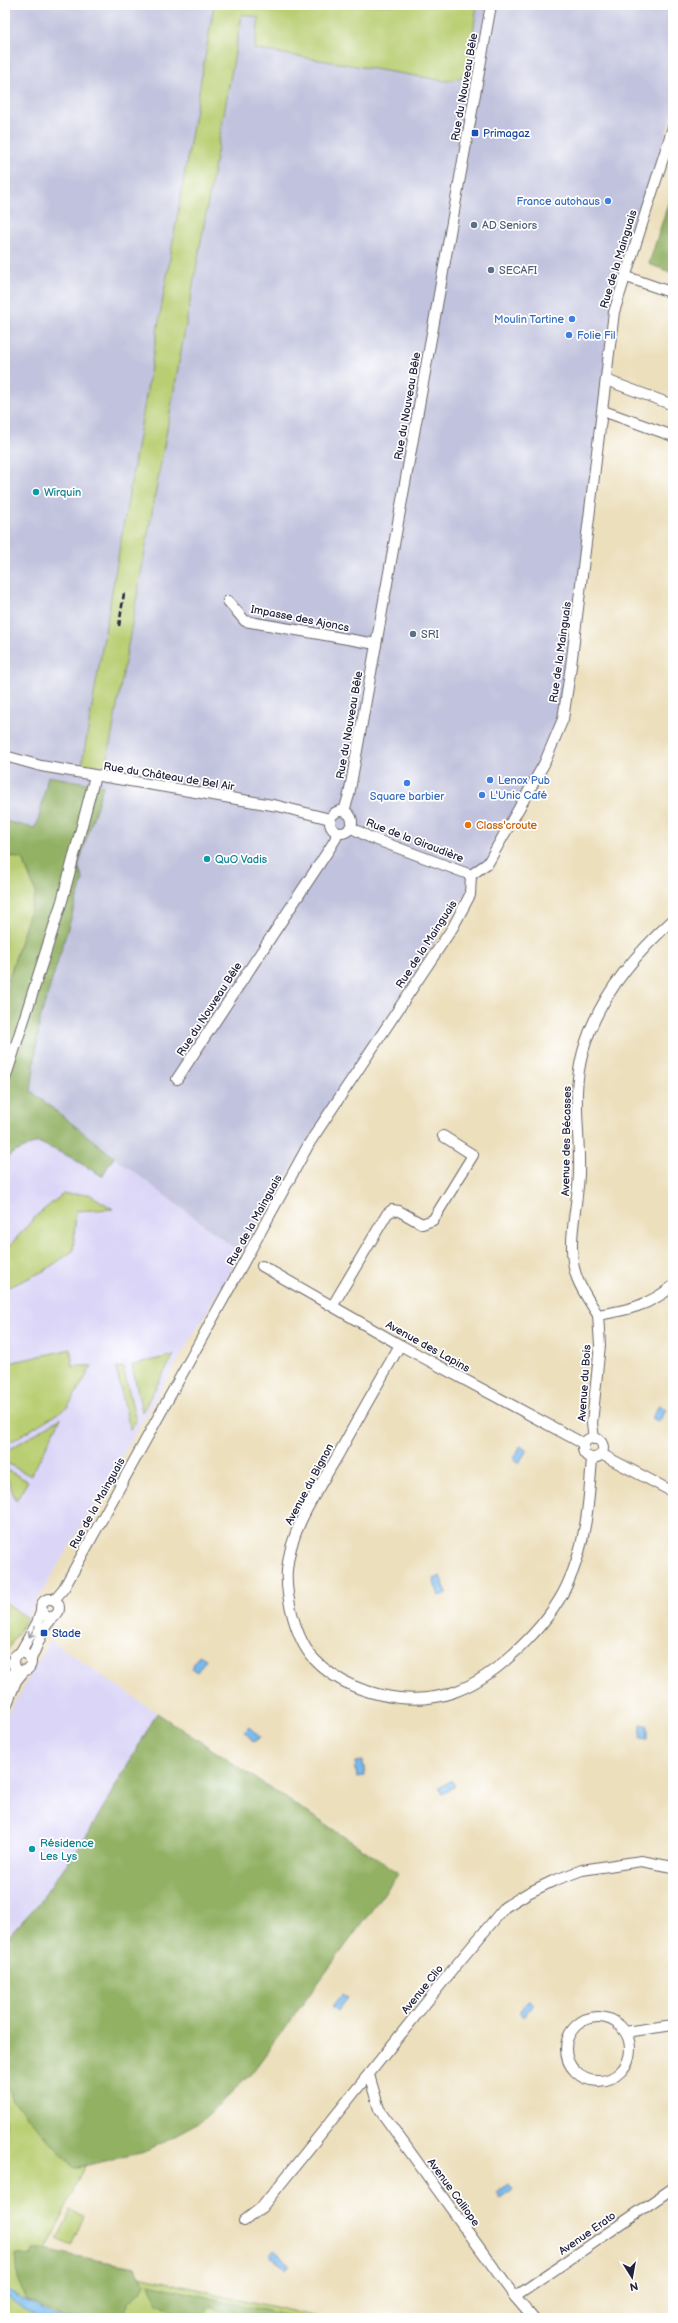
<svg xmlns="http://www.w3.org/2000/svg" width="678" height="2323" viewBox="0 0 678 2323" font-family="'Balsamiq Sans',sans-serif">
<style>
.built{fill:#dbd6f7}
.industrial{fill:#c1c2dd}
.green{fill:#b9ce72;stroke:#6e7856}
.forest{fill:#92b164;stroke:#5a6a50}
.water{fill:#78b9ed;stroke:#4d6e94}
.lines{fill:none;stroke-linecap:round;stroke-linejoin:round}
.minor-casing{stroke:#696468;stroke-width:12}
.minor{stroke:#fff;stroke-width:10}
.rail{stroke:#22223b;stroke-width:2.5;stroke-dasharray:6 3;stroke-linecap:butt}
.oneway{stroke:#9c9ca7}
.transit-dot{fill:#1a4fb4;stroke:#fff;stroke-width:1.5}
.shop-dot{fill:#3f7fe0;stroke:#fff;stroke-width:1.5}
.service-dot{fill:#5c6f8a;stroke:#fff;stroke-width:1.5}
.culture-dot{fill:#0f9aa8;stroke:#fff;stroke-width:1.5}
.food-dot{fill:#e8710a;stroke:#fff;stroke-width:1.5}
.labels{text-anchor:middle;stroke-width:3.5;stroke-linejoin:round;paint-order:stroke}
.street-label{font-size:11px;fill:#22223b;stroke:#fff}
.transit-label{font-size:11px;fill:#164399;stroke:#fff;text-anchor:start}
.shop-label{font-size:11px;fill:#366cbe;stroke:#fff;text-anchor:start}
.service-label{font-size:11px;fill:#4e5e75;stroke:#fff;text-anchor:start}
.culture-label{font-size:11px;fill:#0d838f;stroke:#fff;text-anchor:start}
.food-label{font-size:11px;fill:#c56008;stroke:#fff;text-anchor:start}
</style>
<rect width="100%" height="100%" fill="#fff"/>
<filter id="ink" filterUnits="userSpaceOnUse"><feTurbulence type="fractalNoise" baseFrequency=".025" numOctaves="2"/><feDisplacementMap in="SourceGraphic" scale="8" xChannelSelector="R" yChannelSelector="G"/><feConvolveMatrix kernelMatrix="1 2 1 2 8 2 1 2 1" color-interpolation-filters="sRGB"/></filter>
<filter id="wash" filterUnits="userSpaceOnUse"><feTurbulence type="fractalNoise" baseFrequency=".012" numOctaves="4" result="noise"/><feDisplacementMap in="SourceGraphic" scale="16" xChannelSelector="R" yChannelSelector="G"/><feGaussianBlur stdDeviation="0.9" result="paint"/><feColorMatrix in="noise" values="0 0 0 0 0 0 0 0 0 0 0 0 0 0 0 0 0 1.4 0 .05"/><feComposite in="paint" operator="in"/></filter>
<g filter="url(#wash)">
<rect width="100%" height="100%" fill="#ecdfbc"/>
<g class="built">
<polygon points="38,1142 68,1156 102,1176 114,1157 241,1253 27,1618 5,1602 5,1163 11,1154"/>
<polygon points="50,1640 157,1713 88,1834 38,1904 5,1940 5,1719"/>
</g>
<polygon class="industrial" points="5,5 214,5 82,764 106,767 243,5 673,5 673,113 621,273 558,740 496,854 460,902 286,1177 241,1253 114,1157 31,1091 40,1019 83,879 78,867 103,786 38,822 34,828 5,821"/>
<g class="green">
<polygon points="214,5 477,5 468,70 458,79 446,81 254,49 259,18 242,14 106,767 82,764"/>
<polygon points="5,855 23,859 36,893 8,981 5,974"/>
<polygon points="63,1194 89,1194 113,1209 76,1211 73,1251 44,1271 5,1289 5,1251 36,1216"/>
<polygon points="71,1349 72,1366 92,1366 68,1407 5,1445 5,1364"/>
<polygon points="174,1355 142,1412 132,1365"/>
<polygon points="123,1367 136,1421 130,1430 116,1368"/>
<polygon points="61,1418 31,1476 5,1462 5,1452"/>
<polygon points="5,1469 28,1481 16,1501 5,1472"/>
<polygon points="5,1602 27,1618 5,1654"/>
<polygon points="5,2071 86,2164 44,2254 322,2318 5,2318"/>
<polygon points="71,2211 84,2217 71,2246 57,2239"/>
</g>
<g class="forest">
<polygon points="673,188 673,273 649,264"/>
<polygon points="48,776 103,786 78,866 83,879 40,1019 31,1091 114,1157 102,1176 68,1156 38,1142 11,1154 5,1163 5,998 8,981 36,893 23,859 5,855 5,821 34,828 38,822"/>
<polygon points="157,1713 399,1873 251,2074 199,2123 145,2152 74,2168 13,2101 5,2079 5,1940 38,1904 88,1834"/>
<path d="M 34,2250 L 51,2250 L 70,2255 L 135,2267 L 145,2284 C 141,2294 132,2297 126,2307 L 127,2318 L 64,2318 L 27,2300 L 18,2278 L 16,2254 L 31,2256 Z"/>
<polygon points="149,2284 298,2318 237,2318 210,2307 204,2315 206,2318 174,2318 175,2313 157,2302"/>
</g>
<g class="water">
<polygon points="659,1405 666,1409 659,1422 652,1418"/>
<polygon points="520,1446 527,1450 519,1463 513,1459"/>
<polygon points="440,1576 447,1593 439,1596 433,1579"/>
<polygon points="199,1655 206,1659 197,1672 191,1668"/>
<polygon points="641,1724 647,1724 647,1740 640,1739"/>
<polygon points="249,1727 260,1737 254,1742 244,1732"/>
<polygon points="363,1761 365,1776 357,1777 355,1762"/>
<polygon points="452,1780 456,1786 443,1794 439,1788"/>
<polygon points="343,1994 348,1998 338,2011 332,2007"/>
<polygon points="529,2000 534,2004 524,2016 519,2012"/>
<polygon points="509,2184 513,2190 500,2199 496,2193"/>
<polygon points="273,2250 290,2264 286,2269 269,2255"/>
<polygon points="5,2289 54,2316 64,2318 41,2318 23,2309 5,2295"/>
</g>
</g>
<g filter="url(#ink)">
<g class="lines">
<defs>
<g id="minor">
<polyline points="627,277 673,293"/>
<polyline points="606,380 673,405"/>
<polyline points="603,411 673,436"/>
<polyline points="228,601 245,621 376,644"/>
<polyline points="5,756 41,766 278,806 330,819"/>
<polyline points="344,811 349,795 491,5"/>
<circle cx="341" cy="822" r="11"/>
<polyline points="350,827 369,837 471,875"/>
<polyline points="471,875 488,863 544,764 563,719 571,666 614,312 673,127"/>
<polyline points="5,1079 62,901 95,776"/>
<polyline points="177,1079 330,848 336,838 336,832"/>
<polyline points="262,1266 400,1345 584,1444"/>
<polyline points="333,1305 387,1214 392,1210 399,1211 422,1224 433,1220 473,1155 443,1136"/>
<path d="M 598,1315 C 591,1304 582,1291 577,1278 C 565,1245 578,1207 579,1173 C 580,1146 576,1119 577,1092 C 579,1023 624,964 673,920"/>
<path d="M 400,1345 C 379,1382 358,1418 338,1455 C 318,1490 290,1529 287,1570 C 285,1596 296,1640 314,1659 C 347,1694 410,1708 454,1692 C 496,1677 548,1626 567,1585 C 586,1545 589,1502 592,1458"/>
<circle cx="593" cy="1448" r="10"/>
<path d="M 594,1439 L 592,1423 L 600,1345 L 598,1315 C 628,1310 648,1306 673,1286"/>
<polyline points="601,1454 673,1492"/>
<circle cx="50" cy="1608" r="9"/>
<polyline points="54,1600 64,1588 310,1142 453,927 470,895 471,875"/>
<circle cx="22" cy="1662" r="9"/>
<polyline points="20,1653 37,1623 42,1609"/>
<polyline points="31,1659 45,1627 53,1617"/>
<polyline points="5,1687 16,1668"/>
<polyline points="5,1709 16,1681 24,1671"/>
<circle cx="598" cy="2049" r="32"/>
<polyline points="625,2032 673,2025"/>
<polyline points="369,2075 379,2109 515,2297 533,2318"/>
<polyline points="244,2221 262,2207 458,1963 505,1907 528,1893 553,1881 582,1870 641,1861 673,1867"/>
<polyline points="515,2297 673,2188"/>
</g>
</defs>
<use href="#minor" class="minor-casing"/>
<use href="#minor" class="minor"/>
<polyline class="rail" points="119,626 124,593"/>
</g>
<defs><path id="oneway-shaft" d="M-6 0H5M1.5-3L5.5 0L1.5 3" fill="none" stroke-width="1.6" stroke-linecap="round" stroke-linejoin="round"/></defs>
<use class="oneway" href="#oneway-shaft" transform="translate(32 1632) rotate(119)"/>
</g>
<g class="transit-dot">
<rect x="471" y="129" width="8" height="8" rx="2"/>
<rect x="40" y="1629" width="8" height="8" rx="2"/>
</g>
<g class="shop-dot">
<circle cx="608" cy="201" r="4"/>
<circle cx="572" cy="319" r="4"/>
<circle cx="569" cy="335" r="4"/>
<circle cx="490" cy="780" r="4"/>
<circle cx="407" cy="783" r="4"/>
<circle cx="482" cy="795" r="4"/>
</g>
<g class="service-dot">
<circle cx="474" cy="225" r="4"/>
<circle cx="491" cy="270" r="4"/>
<circle cx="413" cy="634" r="4"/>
</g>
<g class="culture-dot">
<circle cx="36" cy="492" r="4"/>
<circle cx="207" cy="859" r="4"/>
<circle cx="32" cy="1849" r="4"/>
</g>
<circle class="food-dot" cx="468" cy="825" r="4"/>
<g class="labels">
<g class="street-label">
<text transform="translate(464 87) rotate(-80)" y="4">Rue du Nouveau Bêle</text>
<text transform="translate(618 259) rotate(-73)" y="4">Rue de la Mainguais</text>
<text transform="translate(407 406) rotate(-80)" y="4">Rue du Nouveau Bêle</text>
<text transform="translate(300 618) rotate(11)" y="4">Impasse des Ajoncs</text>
<text transform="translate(560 652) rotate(-82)" y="4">Rue de la Mainguais</text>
<text transform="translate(349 725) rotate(-80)" y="4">Rue du Nouveau Bêle</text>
<text transform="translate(169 776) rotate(9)" y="4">Rue du Château de Bel Air</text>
<text transform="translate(415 840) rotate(21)" y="4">Rue de la Giraudière</text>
<text transform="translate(426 944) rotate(-57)" y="4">Rue de la Mainguais</text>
<text transform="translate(209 1009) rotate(-57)" y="4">Rue du Nouveau Bêle</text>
<text transform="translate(566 1141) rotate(-89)" y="4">Avenue des Bécasses</text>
<text transform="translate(254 1220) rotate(-61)" y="4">Rue de la Mainguais</text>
<text transform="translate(428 1346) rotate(29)" y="4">Avenue des Lapins</text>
<text transform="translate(584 1383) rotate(-86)" y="4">Avenue du Bois</text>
<text transform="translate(309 1484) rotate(-62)" y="4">Avenue du Bignon</text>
<text transform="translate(97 1503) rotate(-61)" y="4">Rue de la Mainguais</text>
<text transform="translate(422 1989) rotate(-51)" y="4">Avenue Clio</text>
<text transform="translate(454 2192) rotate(54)" y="4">Avenue Calliope</text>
<text transform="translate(587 2233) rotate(-35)" y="4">Avenue Erato</text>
</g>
<g class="transit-label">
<text x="483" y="137">Primagaz</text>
<text x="52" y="1637">Stade</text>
</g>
<g class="shop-label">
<text x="600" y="205" text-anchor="end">France autohaus</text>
<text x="564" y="323" text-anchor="end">Moulin Tartine</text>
<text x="577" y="339">Folie Fil</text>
<text x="498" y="784">Lenox Pub</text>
<text x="490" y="799">L'Unic Café</text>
<text x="407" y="800" text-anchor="middle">Square barbier</text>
</g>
<g class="service-label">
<text x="482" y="229">AD Seniors</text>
<text x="499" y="274">SECAFI</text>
<text x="421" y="638">SRI</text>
</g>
<g class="culture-label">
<text x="44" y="496">Wirquin</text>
<text x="215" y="863">QuO Vadis</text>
<text x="40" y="1847">Résidence<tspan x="40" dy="13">Les Lys</tspan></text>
</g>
<g class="food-label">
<text x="476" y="829">Class'croute</text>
</g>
</g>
<rect width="678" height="2323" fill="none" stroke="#fff" stroke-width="20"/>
<g transform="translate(632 2277) rotate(169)" stroke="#ffffff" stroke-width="3" paint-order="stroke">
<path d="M0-3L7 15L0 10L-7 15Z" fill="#22223b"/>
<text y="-6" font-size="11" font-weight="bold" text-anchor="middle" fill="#22223b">N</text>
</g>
</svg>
